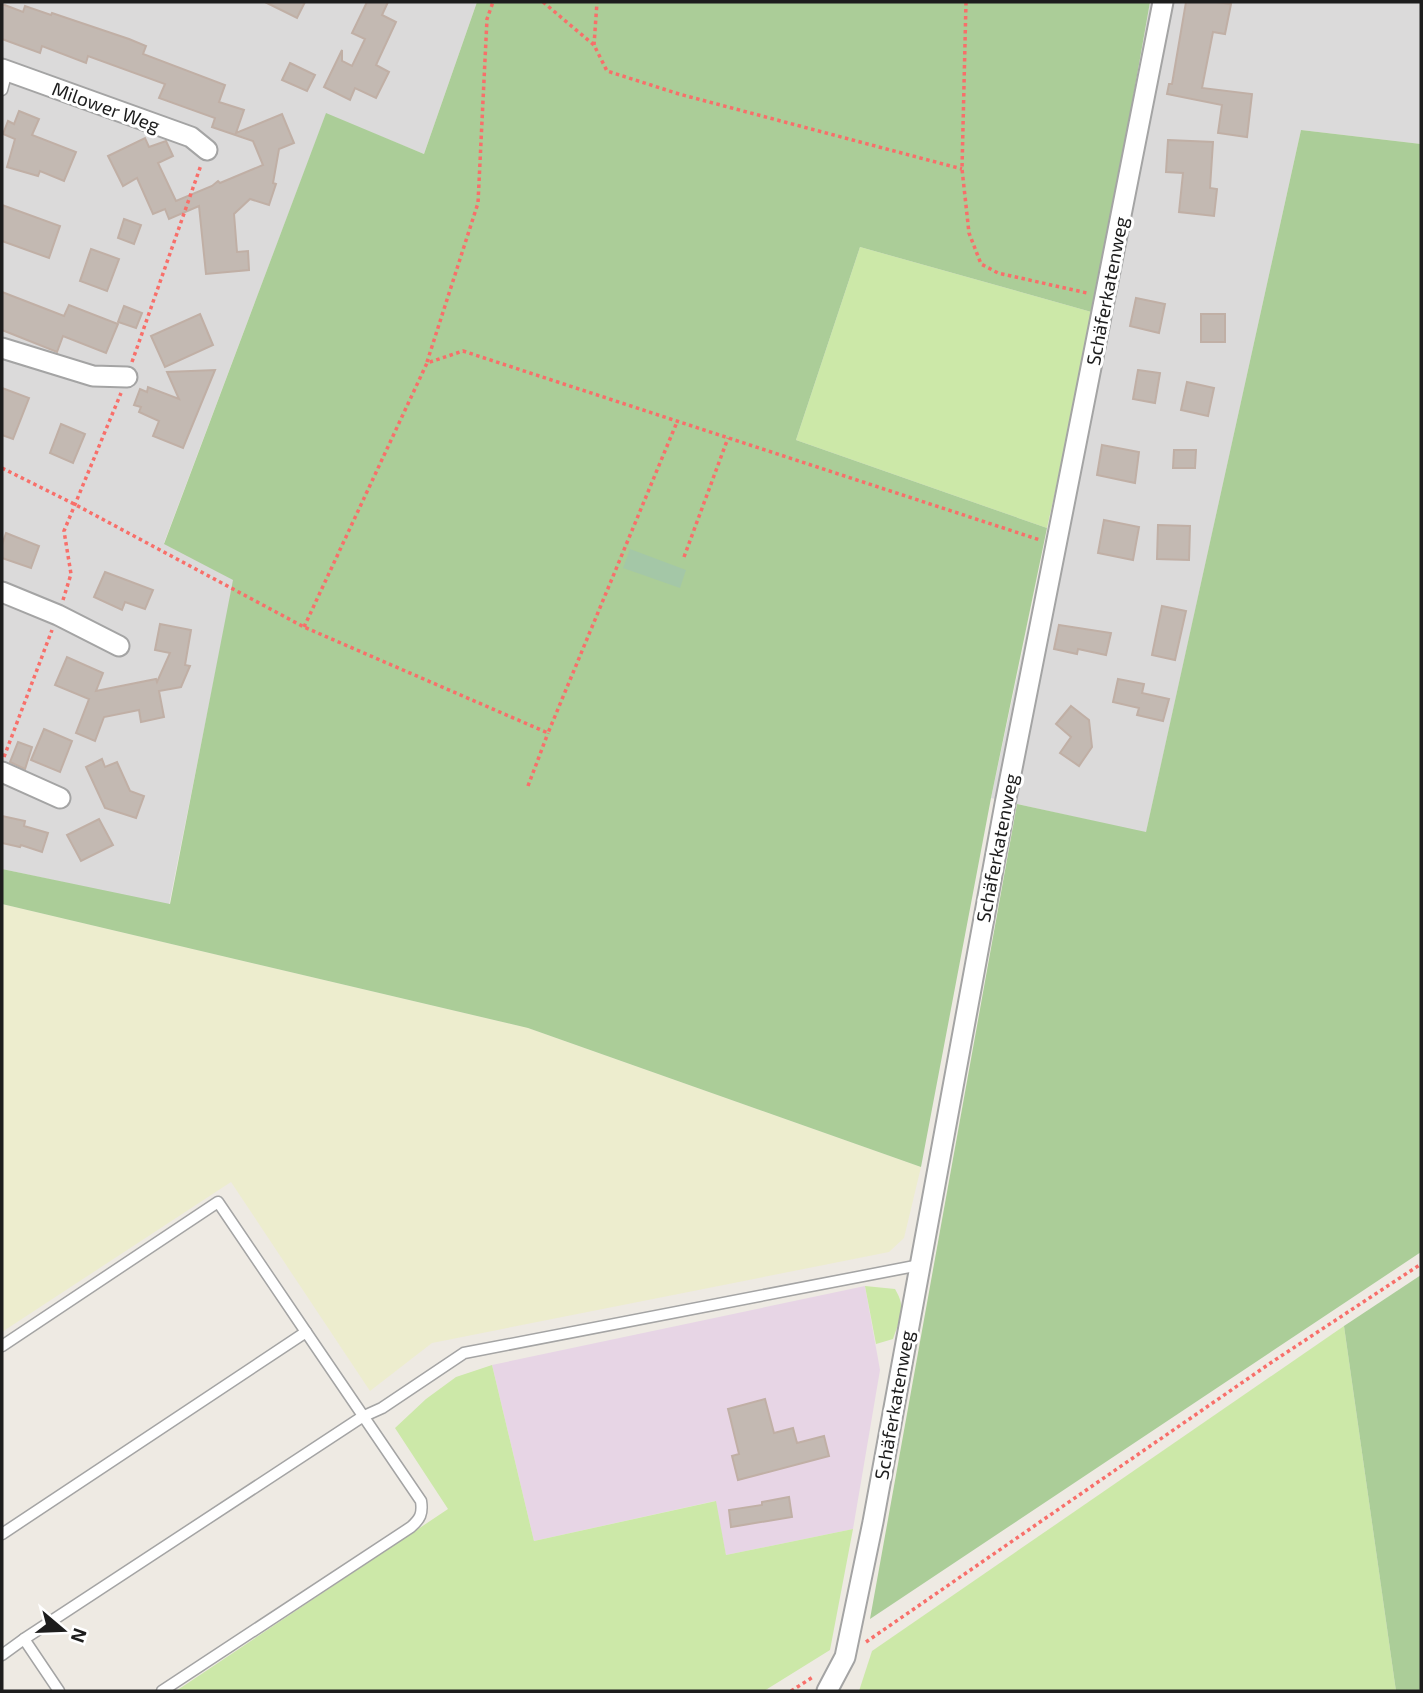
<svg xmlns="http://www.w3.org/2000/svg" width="1423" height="1693" viewBox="0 0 1423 1693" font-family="'Exo 2',sans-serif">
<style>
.residential{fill:#dbdada}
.industrial{fill:#e7d5e5}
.farmland{fill:#ededce}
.grass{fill:#cce8a8}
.forest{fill:#abcd98}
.cemetery{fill:#a4c7a7}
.building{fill:#c3b9b2;stroke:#c0afa5;stroke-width:2}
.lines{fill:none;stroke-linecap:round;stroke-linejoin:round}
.service-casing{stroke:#a4a4a4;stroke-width:13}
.minor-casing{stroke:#a4a4a4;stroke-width:23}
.path{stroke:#f86f6a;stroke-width:3.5;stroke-dasharray:3.5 3.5;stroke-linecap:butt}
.service{stroke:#fff;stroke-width:10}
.minor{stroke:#fff;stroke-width:19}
.labels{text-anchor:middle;stroke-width:6;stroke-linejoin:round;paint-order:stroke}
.street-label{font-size:19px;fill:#1d1d1d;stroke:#fff}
</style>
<rect width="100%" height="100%" fill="#eeeae3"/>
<g class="residential">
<polygon points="2,2 477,2 424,154 326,114 164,543 234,580 169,905 2,869"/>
<polygon points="1150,2 1421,2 1421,144 1301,130 1146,833 991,798 1095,313"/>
</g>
<polygon class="industrial" points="865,1286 880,1370 853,1529 726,1555 715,1501 534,1541 492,1365"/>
<polygon class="farmland" points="2,904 528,1028 921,1167 904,1238 889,1252 432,1343 370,1391 231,1182 2,1332"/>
<g class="grass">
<polygon points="860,247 1095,313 1047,528 796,440"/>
<path d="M 865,1286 L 895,1289 C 907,1309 900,1318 893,1339 L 876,1344 Z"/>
<polygon points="1344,1326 1396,1691 859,1691 872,1651"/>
<polygon points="492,1365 534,1541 716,1501 726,1555 853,1529 830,1650 764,1691 176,1691 448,1509 395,1428 426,1399 456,1377"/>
</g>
<g class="forest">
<polygon points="477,2 1150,2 1095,313 860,247 796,440 1047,528 991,798 921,1167 528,1028 2,904 2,869 170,904 233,580 164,544 326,113 424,154"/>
<polygon points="1301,130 1421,144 1421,1252 870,1619 1017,804 1146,832"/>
<polygon points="1421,1275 1421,1691 1396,1691 1344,1326"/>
</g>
<polygon class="cemetery" points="630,549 686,570 680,588 623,568"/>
<g class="building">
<polygon points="265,2 305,2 297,18"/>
<polygon points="367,2 388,2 382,15 396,22 376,65 389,72 376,98 355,88 350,100 324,87 342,50 342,61 352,66 365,39 352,33"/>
<polygon points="1186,2 1216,2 1231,4 1225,34 1213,32 1202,88 1252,94 1247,137 1218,133 1222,105 1167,94 1169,84 1172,84"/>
<polygon points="2,4 23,12 25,6 51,15 52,13 129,39 146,46 143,54 225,85 219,102 244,110 236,133 282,114 294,143 279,149 273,183 276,184 269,205 250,199 234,214 237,252 248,251 249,270 206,274 199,206 169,219 165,209 153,214 137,178 123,186 108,156 145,138 149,147 166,141 173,156 158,163 176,201 212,186 218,181 220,183 263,165 253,141 212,127 215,118 159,98 165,84 88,56 86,63 42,46 40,53 2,39"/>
<polygon points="290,63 315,75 307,91 282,80"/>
<polygon points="19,111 39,119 32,135 76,152 64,181 40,171 38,176 7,167 15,139 3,134 8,121 14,124"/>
<polygon points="1168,140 1213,142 1210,188 1217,189 1214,216 1179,212 1183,173 1166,172"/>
<polygon points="2,205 60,226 49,258 2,241"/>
<polygon points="124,219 141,225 134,244 118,238"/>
<polygon points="91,249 119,259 107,291 80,281"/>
<polygon points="2,292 64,316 69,305 118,324 106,353 63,336 57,352 2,330"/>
<polygon points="1136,298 1165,304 1159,333 1130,326"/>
<polygon points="124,306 142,313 136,328 118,322"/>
<polygon points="200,314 213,345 165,367 151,336"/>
<rect x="1201" y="314" width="24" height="28"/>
<polygon points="215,370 183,448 153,436 159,421 139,412 141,407 134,405 140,389 147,392 148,387 179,399 167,372"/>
<polygon points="1138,370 1160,373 1155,403 1133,399"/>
<polygon points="1187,382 1214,388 1208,416 1181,410"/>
<polygon points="2,388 29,398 13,439 2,435"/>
<polygon points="61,424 85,434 73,463 50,453"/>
<polygon points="1102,445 1139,452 1135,483 1097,475"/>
<polygon points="1174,450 1196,450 1195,468 1173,468"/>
<polygon points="1104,520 1139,527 1133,560 1098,553"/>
<polygon points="1158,525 1190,526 1189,560 1157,559"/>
<polygon points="6,533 39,546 31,568 2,558 2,545"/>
<polygon points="105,572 153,590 145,609 125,602 122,610 94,597"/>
<polygon points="1162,606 1186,611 1175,660 1152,655"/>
<polygon points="160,624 191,630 185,665 190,666 181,687 159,691 164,717 141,722 139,710 104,717 95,741 76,733 89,699 55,685 67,657 103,673 96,691 156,679 157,682 170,653 155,650"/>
<polygon points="1059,625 1111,633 1106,655 1078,649 1077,654 1054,649"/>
<polygon points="1118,679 1144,684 1142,693 1169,699 1163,721 1137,715 1139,708 1113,702"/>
<polygon points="1071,706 1089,720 1092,747 1079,766 1060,753 1071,737 1056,724"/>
<polygon points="44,729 72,741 60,772 31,760"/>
<polygon points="18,742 32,747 25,769 10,762"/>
<polygon points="102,759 105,767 117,762 130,791 144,796 136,818 105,808 86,767"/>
<polygon points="2,816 25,821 24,826 48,833 42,852 21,845 20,847 2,843"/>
<polygon points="99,819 113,845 81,861 67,835"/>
<polygon points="765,1399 774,1433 793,1428 797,1443 824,1436 829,1456 738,1480 732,1456 739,1454 728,1409"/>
<polygon points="789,1497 792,1517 731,1527 729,1510 762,1505 762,1502"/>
</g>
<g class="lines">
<defs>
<g id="service">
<polyline points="2,90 7,71"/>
<polyline points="2,1346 218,1202 306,1332"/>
<path d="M 2,1534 L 306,1332 L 421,1501 C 423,1514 420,1519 411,1527 L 162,1691"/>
<polyline points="2,1655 24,1639"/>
<polyline points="59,1691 24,1639 362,1417 382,1408 464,1353 920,1265"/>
</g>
<g id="minor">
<polyline points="2,69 191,137 207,150"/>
<polyline points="2,348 93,376 127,377"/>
<polyline points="2,592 58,615 119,646"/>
<polyline points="2,772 60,798"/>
<polyline points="827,1691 845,1657 873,1522 1005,804 1163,2"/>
</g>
</defs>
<use href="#service" class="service-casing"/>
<use href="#minor" class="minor-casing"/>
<g class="path">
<polyline points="543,2 594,45 607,71 679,94 962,169"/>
<polyline points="966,2 962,169 969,233 981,264 998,273 1087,293"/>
<polyline points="594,45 597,2"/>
<polyline points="132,362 201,165"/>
<polyline points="427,362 478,203 487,19 493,2"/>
<polyline points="2,468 76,505 304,627 548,733 677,422"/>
<polyline points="684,557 728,438"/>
<polyline points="63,600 71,574 64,531 121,393"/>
<polyline points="304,627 427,363 463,351 1040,540"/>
<polyline points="4,757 52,630"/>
<polyline points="528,786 548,733"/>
<polyline points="866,1642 1272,1362 1421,1264"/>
<polyline points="791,1691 813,1677"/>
</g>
<use href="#service" class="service"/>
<use href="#minor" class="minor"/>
</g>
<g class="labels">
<g class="street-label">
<text transform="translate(106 107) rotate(20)" y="7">Milower Weg</text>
<text transform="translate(1107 291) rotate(-79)" y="7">Schäferkatenweg</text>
<text transform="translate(997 848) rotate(-79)" y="7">Schäferkatenweg</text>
<text transform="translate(894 1405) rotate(-80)" y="7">Schäferkatenweg</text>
</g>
</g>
<rect width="1423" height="1693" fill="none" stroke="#1d1d1d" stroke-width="7"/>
<g transform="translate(63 1630) rotate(109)" stroke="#ffffff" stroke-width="5" paint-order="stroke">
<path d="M0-5L12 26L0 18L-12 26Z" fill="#1d1d1d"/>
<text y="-10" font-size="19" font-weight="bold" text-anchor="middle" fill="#1d1d1d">N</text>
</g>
</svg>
